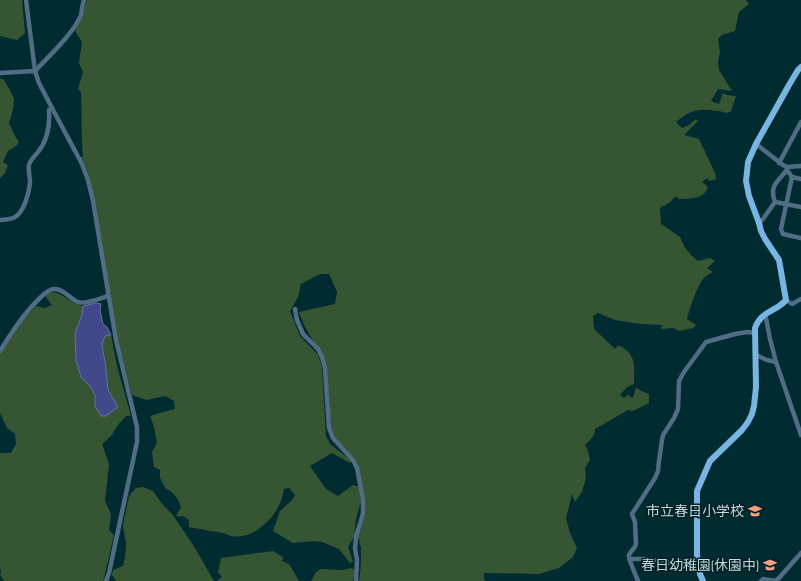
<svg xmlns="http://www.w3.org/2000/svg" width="801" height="581" viewBox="0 0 801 581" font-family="'Sofia Sans Condensed','Noto Sans JP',sans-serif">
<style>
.green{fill:#365633}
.water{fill:#41498b;stroke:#6874a3}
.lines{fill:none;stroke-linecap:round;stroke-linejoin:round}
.minor{stroke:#506d83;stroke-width:4.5}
.major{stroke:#78b5e3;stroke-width:6}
.labels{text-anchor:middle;stroke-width:3;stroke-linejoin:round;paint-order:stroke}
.poi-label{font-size:14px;fill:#c3d9dc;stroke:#002025;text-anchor:end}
</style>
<rect width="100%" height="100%" fill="#002b31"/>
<g class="green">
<polygon points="0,0 22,0 25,33 17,40 0,36"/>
<path d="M 87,0 L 746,0 L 749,4 L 739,12 L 735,31 L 722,35 L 718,39 L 720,52 L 718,62 L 719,70 L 732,91 L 718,89 L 711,101 L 719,104 L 723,93 L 727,95 L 736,96 L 731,111 L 727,113 C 715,110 699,107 687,114 C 683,116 680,119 676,122 L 682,128 L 689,125 L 696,119 L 698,121 L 684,135 L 699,139 L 715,173 L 716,179 L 710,181 L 707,178 L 702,182 L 708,187 C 704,200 690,198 679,199 L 676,196 L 670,202 L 660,208 L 661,224 L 680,237 L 685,248 L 692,256 L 698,261 L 710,258 L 715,261 L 707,268 L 713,272 C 710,274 707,275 705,277 C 698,283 689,310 687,319 L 696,325 L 693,328 L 679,331 L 673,328 L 661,329 L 662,325 L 641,324 L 615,320 L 598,313 L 593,316 L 594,329 L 615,349 L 618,345 C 623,347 630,352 632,358 C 635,363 634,377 634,384 L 627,387 L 620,395 L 624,398 L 629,394 L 630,397 L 633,398 L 636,387 L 641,391 L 649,394 L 649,403 L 633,411 L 628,410 L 595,429 C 595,436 590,441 585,444 L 588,451 L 590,460 L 585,468 L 586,478 L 582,492 L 575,502 L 572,494 L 566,518 L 570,533 L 577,548 L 573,557 L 559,568 L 539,574 L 492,573 L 484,573 L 484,580 L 487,581 L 359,581 L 360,574 L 361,560 L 361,548 L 358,537 L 363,522 L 365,513 L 365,499 L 359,468 L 355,459 L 335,437 L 331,428 L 327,368 L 314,343 L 304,325 L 299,312 L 335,304 L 337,292 L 329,274 L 320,274 L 301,284 L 298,297 L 290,311 L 300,336 L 318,355 L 322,367 L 326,436 L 330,444 L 352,461 L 350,463 L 332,453 L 310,466 L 326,489 L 338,496 L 353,485 L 360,487 L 361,501 L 356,519 L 354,537 L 348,546 L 353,562 L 350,563 L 339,549 L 322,542 L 313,541 L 293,543 L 273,531 L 280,511 L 292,500 L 295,495 L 289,488 L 284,489 C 283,493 282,497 281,501 C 274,519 253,540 231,536 C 228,535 226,534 223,533 C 211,531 200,529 189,527 L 189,520 L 183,516 L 179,517 L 176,515 L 181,508 C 179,500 174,492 166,489 L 160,478 L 160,470 L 154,467 L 152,452 L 157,443 L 154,427 L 150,416 L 163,412 L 175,409 L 174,401 L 165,396 L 146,400 L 132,395 L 118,340 L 90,182 L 87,170 L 81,157 L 83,157 C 81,135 82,114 81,92 L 78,89 L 83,72 L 79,63 L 82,42 L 75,31 L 83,16 L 84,8 Z"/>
<polygon points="0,78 4,80 11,92 14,99 13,110 9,123 15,136 19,142 16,146 8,151 3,162 8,165 5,173 0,178"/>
<path d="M 51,292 C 62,292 71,304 83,306 L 82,315 L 75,333 L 76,360 L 81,377 L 90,386 L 95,395 L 95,406 L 118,407 L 108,390 L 105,361 L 103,352 L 102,344 L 105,336 L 111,335 L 117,366 L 131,416 L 126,416 L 117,426 L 112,435 L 102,444 L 109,464 L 105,501 L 111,514 L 109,530 L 114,535 L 104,578 L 103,581 L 4,581 L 0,575 L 1,571 L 0,568 L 0,453 L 11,453 L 16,444 L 15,434 L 7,428 L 0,413 L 0,354 L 22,321 L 36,306 L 45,308 L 52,305 L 45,296 Z"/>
<polygon points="143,487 153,491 163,505 173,515 195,548 214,581 116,581 112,575 113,570 123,566 125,558 126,544 123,525 129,496 136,488"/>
<polygon points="273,551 283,557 282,561 289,564 299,581 217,581 222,577 218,572 221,558"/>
<polygon points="352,568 355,571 353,581 311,581 316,572 321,569 342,570"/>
</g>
<polygon class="water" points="96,303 101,304 100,310 103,324 107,327 111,335 105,336 102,344 103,352 105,361 108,390 118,407 106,416 101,416 95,406 95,395 90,386 81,377 76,360 75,333 82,315 83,306"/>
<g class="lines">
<g class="minor">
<polyline points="26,0 35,71 39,83 52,108 82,164 88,180 93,201 116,340 137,427 137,442 109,573 106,581"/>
<path d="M 0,73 L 35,71 C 48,57 74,33 81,15 C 82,10 82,5 84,0"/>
<polyline points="756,144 783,165 787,167 801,166"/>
<polyline points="779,163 801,122"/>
<polyline points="787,170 792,177 801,179"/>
<polyline points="792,177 781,229 783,234 801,238"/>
<polyline points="775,202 801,207"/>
<path d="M 0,220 C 5,219 11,220 15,217 C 24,212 29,193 30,183 C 30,177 28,170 29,165 C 30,160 35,156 38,152 C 48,140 50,126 49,110 L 52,108"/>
<path d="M 759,223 L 763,219 L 775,202 C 769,186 777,182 787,170 L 787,167"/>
<polyline points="786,300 792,304 801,299"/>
<polyline points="295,309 297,320 303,334 318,349 322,357 325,368 329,428 333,438 353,460 357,468 363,499 363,513 361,521 357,533 356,537 355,548 357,560 356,581"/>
<polyline points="764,315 766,318 770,339 776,362 801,435"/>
<path d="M 0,351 C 12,332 24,313 41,297 C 44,294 49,289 54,289 C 63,288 70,299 78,302 C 85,305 101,298 108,296"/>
<polyline points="756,355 767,360 776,362"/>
<polyline points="629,559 645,559 673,563 681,561 699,567"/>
<path d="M 638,581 C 636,576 628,558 629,555 C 631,550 635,549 636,544 L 635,522 L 632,514 L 655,478 L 658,471 L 659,461 L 662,440 L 663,435 L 674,418 L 678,409 L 679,381 L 684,372 L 706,342 L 735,334 L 747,332 L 755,333"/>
<polyline points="761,581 763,579 775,581 779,578 801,553"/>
</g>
<path class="major" d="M 703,581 L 700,574 L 697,555 L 697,491 L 710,461 L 742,430 L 748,422 L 752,414 L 754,406 L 756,387 L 755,328 C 762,310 776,312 786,300 L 779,260 L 765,239 L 761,231 L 759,223 L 749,196 L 746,181 L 747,172 L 748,162 L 756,144 L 789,85 L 798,70 L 801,67"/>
</g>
<defs>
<symbol id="school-bare" viewBox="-9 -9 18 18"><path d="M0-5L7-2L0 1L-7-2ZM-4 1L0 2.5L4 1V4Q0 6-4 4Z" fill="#f2a07f" stroke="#002025" stroke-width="2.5" paint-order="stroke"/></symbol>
</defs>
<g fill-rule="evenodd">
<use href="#school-bare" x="745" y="501" width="20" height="20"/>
<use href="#school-bare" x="760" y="555" width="20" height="20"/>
</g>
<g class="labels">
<g class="poi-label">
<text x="744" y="516">市立春日小学校</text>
<text x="759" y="570">春日幼稚園(休園中)</text>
</g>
</g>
</svg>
